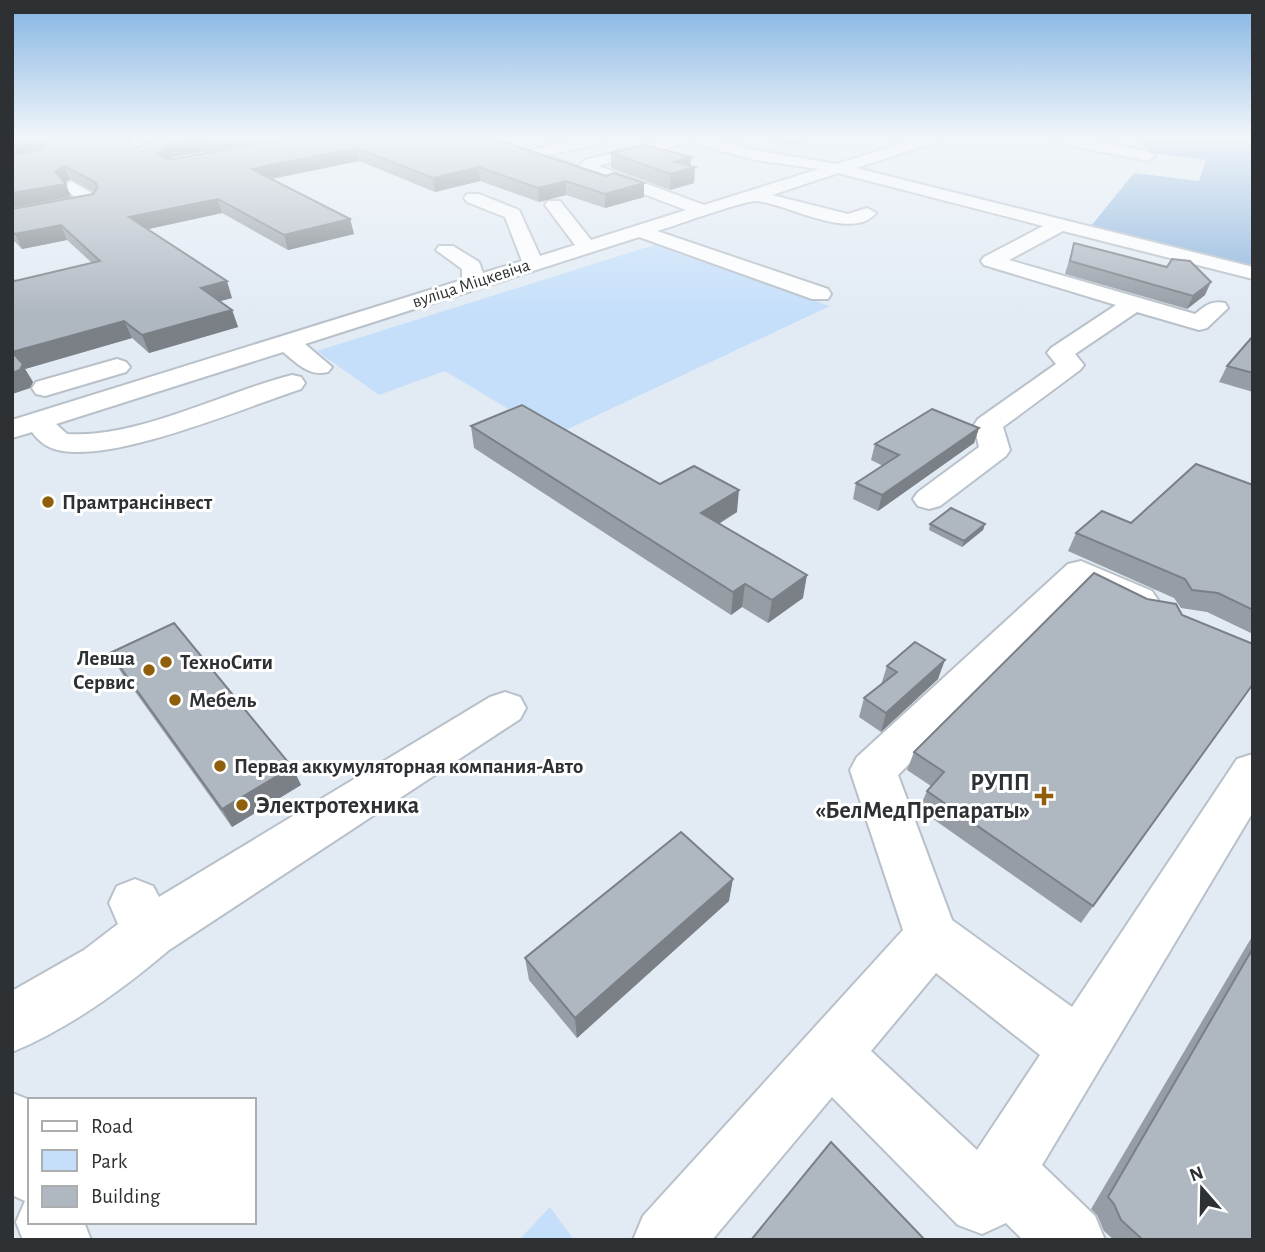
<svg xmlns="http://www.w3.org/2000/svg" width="1265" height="1252" viewBox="0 0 1265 1252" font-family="'Alegreya Sans',sans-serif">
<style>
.green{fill:#c5dffa}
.forest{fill:#8cb4dc}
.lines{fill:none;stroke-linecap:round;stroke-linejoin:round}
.minor-casing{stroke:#b8c0c9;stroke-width:4}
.major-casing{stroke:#b8c0c9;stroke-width:4}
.minor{fill:#fff;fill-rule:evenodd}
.major{fill:#fff;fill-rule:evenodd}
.wall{fill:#969da5}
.shaded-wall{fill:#7a8086}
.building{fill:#afb7c0;stroke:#7a8086;stroke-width:2}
.poi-dot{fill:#905f0c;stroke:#fff;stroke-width:2.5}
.labels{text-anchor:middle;stroke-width:6;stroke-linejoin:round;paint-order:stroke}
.far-street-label{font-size:18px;fill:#2e3134;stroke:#fff}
.poi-label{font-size:21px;font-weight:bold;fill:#2e3134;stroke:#fff;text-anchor:start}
.near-poi-label{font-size:24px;font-weight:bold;fill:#2e3134;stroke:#fff;text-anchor:end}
</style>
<rect width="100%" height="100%" fill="#e2ebf4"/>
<g class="green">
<polygon points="654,245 830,306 553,436 445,371 379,395 317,351"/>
<polygon points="550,1207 574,1240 519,1240"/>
</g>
<polygon class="forest" points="1139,139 1253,139 1253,267 1091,226 1134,173 1199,181 1206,160 1146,152"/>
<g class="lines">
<defs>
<g id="minor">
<polygon points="123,139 138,139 151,152 143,157 138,155"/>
<path d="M 580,139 L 607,139 L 605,142 L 549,155 L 578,167 L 585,160 L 669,139 L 711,139 L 755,150 L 837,164 L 916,139 L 938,139 L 936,142 L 856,168 L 1253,267 L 1253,279 L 1063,231 L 1009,260 L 1195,314 C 1205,306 1211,300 1225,303 L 1228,308 L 1207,328 L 1199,330 L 1137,312 L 1075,354 L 1084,365 L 1080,370 L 1003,427 L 1010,450 L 1006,456 L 940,506 L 929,509 L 918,506 L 913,499 L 918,492 L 979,447 L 974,425 L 978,419 L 1056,364 L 1047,353 L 1051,348 L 1116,305 L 984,265 L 981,261 L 984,257 L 1043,226 L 838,173 L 772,195 L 848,214 L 867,208 L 876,213 C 852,242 788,204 757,201 C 744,200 675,226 657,231 L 828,289 L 831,294 L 828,299 L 812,299 L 639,237 L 305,344 L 332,367 L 328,372 C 309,377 297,363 283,352 L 56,424 L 67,434 C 137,439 224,392 292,375 L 301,377 L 305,383 L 301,389 C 243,408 121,460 63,451 C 49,449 40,443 32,432 L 12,438 L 12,420 L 462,280 L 462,269 L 436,250 L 439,246 L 453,246 L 479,262 L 483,273 L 522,261 L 505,217 L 467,202 L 464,198 L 467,194 L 479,194 L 519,210 L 540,256 L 575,245 L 545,205 L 548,201 L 560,201 L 591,240 L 686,210 L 585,172 L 577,177 L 571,175 L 525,154 L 528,151 ZM 690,142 L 755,160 L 819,169 L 704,205 L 598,166 Z"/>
<polygon points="1053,139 1082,139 1147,151 1155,156 1147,161 1060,143"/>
<polygon points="71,181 98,197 101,201 98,205 12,222 12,211 77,199 63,186"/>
<polygon points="117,359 126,362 130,367 126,372 45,396 36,394 32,388 36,382"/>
<path d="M 1081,561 L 1152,591 L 1158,600 L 1152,609 L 1139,612 L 1126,609 L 1085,588 L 898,775 L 952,920 L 1072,1007 L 1237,759 L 1253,754 L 1253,812 L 1042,1165 L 1095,1216 L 1105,1240 L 1023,1240 L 1006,1223 L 982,1234 L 958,1225 L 832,1097 L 712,1240 L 633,1240 L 643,1216 L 903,930 L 850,770 L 857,757 L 1068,564 ZM 936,973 L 1040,1055 L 977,1150 L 871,1051 Z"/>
<path d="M 505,692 L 520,697 L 526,708 L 520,719 L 169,950 C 122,990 70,1028 12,1052 L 12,991 L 84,950 L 118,924 L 109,903 L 117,886 L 135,879 L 153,886 L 159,897 L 490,697 Z"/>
</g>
<polygon id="major" points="12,1093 30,1100 30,1222 84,1222 91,1240 23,1240 16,1222 25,1201 12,1195"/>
</defs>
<use href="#minor" class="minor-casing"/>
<use href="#major" class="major-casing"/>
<use href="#minor" class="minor"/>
<use href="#major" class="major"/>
</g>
<g class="wall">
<polygon points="12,139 127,139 132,144 138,147 144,143 141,139 278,139 172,157 169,159 284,139 502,139 498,140 644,197 605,208 566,195 539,202 480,181 435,192 359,161 271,179 350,219 354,234 288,250 222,213 148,229 232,298 219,301 232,310 238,327 149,353 132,338 25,369 33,382 30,388 12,394 12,279 15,281 92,263 67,240 22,249 12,239 12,209 93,194 94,192 70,179 65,183 71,197 43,149 12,154"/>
<polygon points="722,139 742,139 733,142"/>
<polygon points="764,139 811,139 792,144"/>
<polygon points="611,153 691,157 691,166 695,167 694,183 670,190 611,168"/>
<polygon points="1074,243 1205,295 1187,309 1065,274"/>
<polygon points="1253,336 1253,392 1219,382 1227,366"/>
<polygon points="471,426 737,512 719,524 803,598 768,623 742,607 731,615 474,448"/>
<polygon points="979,428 974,443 878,511 853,499 856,483 883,466 871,460 875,444"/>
<polygon points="1253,485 1253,634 1207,612 1181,608 1174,598 1068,551 1076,533 1131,523"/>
<polygon points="930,524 985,524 983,530 962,547 929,530"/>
<polygon points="1182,615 1253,684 1081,923 919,809 927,791 931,786 907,770 914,752"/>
<polygon points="110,653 292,767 301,785 232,827 121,672"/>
<polygon points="887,666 938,679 881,732 859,717 864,698 881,685"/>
<polygon points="729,901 577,1038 529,980 525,958"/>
<polygon points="1253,935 1253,1240 1114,1240 1104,1231 1097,1215 1091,1209"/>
</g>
<g class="shaded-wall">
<polygon points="22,139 39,139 43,148 12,154 12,141"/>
<polygon points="203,139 278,139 172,157 162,166 157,153 167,145"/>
<polygon points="792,139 811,139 792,144"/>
<polygon points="356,148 359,161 256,182 252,169"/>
<polygon points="691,157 690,169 695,167 694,183 670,190 670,174 674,162"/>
<polygon points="64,166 70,179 62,184 66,184 71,197 12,208 12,193 55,172"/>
<polygon points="479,167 480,181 435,192 433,178"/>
<polygon points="566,181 566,195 539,202 538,188"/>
<polygon points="644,183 644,197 605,208 605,194"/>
<polygon points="218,199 222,213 135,232 129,217"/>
<polygon points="350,219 354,234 288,250 284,235"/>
<polygon points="61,225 67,240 22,249 15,234"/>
<polygon points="227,281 232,298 206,305 201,288"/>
<polygon points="1211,282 1205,295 1187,309 1193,296"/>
<polygon points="232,310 238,327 149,353 142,335"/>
<polygon points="124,321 132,338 25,369 33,382 30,388 12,394 12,352"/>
<polygon points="979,428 974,443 878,511 882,495"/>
<polygon points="739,490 737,512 699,535 701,513"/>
<polygon points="985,524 983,530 962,547 964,541"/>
<polygon points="807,575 803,598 768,623 772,600"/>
<polygon points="745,584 742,607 731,615 733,592"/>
<polygon points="945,660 938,679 881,732 886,713"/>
<polygon points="292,767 301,785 232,827 222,809"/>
<polygon points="733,879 729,901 577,1038 575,1018"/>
</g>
<g class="building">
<polygon points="41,139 127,139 132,144 138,147 149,140 148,139 203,139 167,145 157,153 168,160 284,139 495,139 606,176 614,173 644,183 605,194 566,181 538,188 479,167 433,178 356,148 252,169 350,219 284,235 218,199 129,217 227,281 201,288 232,310 142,335 124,321 12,352 12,279 15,281 100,261 61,225 15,234 12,231 12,209 93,194 98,187 95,182 64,166 55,172 66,184 12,193 12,155 43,149 48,144"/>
<polygon points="644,145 691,157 674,162 695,167 670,174 611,153"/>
<polygon points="1074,243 1167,267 1172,259 1190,261 1211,282 1193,296 1070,261"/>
<polygon points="1253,336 1253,373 1227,366"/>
<polygon points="12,352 23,364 20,370 12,373"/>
<polygon points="522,405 660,484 694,466 739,490 701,513 807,575 772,600 745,584 733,592 471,426"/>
<polygon points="932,409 979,428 882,495 856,483 899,455 875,444"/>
<polygon points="1196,464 1253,485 1253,610 1218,593 1192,590 1185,579 1076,533 1102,511 1131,523"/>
<polygon points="951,508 985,524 964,541 930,524"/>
<polygon points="1094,573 1147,599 1176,604 1182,615 1253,644 1253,684 1093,906 927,791 944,772 914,752"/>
<polygon points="174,623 292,767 222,809 110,653"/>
<polygon points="915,642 945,660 886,713 864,698 897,672 887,666"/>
<polygon points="681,832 733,879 575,1018 525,958"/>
<polygon points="1253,948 1253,1240 1143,1240 1121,1220 1114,1204 1108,1197"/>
<polygon points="831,1142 925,1240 751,1240"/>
</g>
<linearGradient id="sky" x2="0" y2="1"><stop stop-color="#83b4e2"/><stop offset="0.44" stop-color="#f2f6fa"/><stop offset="1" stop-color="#f2f6fa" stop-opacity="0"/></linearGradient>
<rect width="1265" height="314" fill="url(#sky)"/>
<g class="poi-dot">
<circle cx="48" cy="502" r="7"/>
<circle cx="166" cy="662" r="7"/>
<circle cx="149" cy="670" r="7"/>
<circle cx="175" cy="700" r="7"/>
<circle cx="220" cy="766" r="7"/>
<path d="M1040.5 785.5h7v7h7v7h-7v7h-7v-7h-7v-7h7z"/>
<circle cx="242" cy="805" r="7"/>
</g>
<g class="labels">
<g class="far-street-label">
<text transform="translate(471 283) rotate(-18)" y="6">вуліца Міцкевіча</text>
</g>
<g class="poi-label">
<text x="62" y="509">Прамтрансінвест</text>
<text x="135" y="665" text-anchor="end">Левша<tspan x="135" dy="24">Сервис</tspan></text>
<text x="180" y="669">ТехноСити</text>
<text x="189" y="707">Мебель</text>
<text x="234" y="773">Первая аккумуляторная компания-Авто</text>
</g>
<g class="near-poi-label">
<text x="1030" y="790">РУПП<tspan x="1030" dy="28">«БелМедПрепараты»</tspan></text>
<text x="256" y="813" text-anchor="start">Электротехника</text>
</g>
</g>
<rect width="1265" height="1252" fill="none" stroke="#2e3134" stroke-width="28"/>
<rect x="28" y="1098" width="228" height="126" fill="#ffffff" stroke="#abadae" stroke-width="2"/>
<rect x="42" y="1121" width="35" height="10" fill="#ffffff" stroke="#abadae" stroke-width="2"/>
<text x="91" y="1133" font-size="21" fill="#2e3134">Road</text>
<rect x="42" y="1150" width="35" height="21" fill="#c5dffa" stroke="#abadae" stroke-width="2"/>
<text x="91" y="1168" font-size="21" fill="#2e3134">Park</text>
<rect x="42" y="1186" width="35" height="21" fill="#afb7c0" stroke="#abadae" stroke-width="2"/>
<text x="91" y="1203" font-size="21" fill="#2e3134">Building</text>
<g transform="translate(1202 1189) rotate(340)" stroke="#ffffff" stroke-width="5" paint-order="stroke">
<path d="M0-5L12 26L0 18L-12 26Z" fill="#2e3134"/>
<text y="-10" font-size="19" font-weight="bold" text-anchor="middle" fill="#2e3134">N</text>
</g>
</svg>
